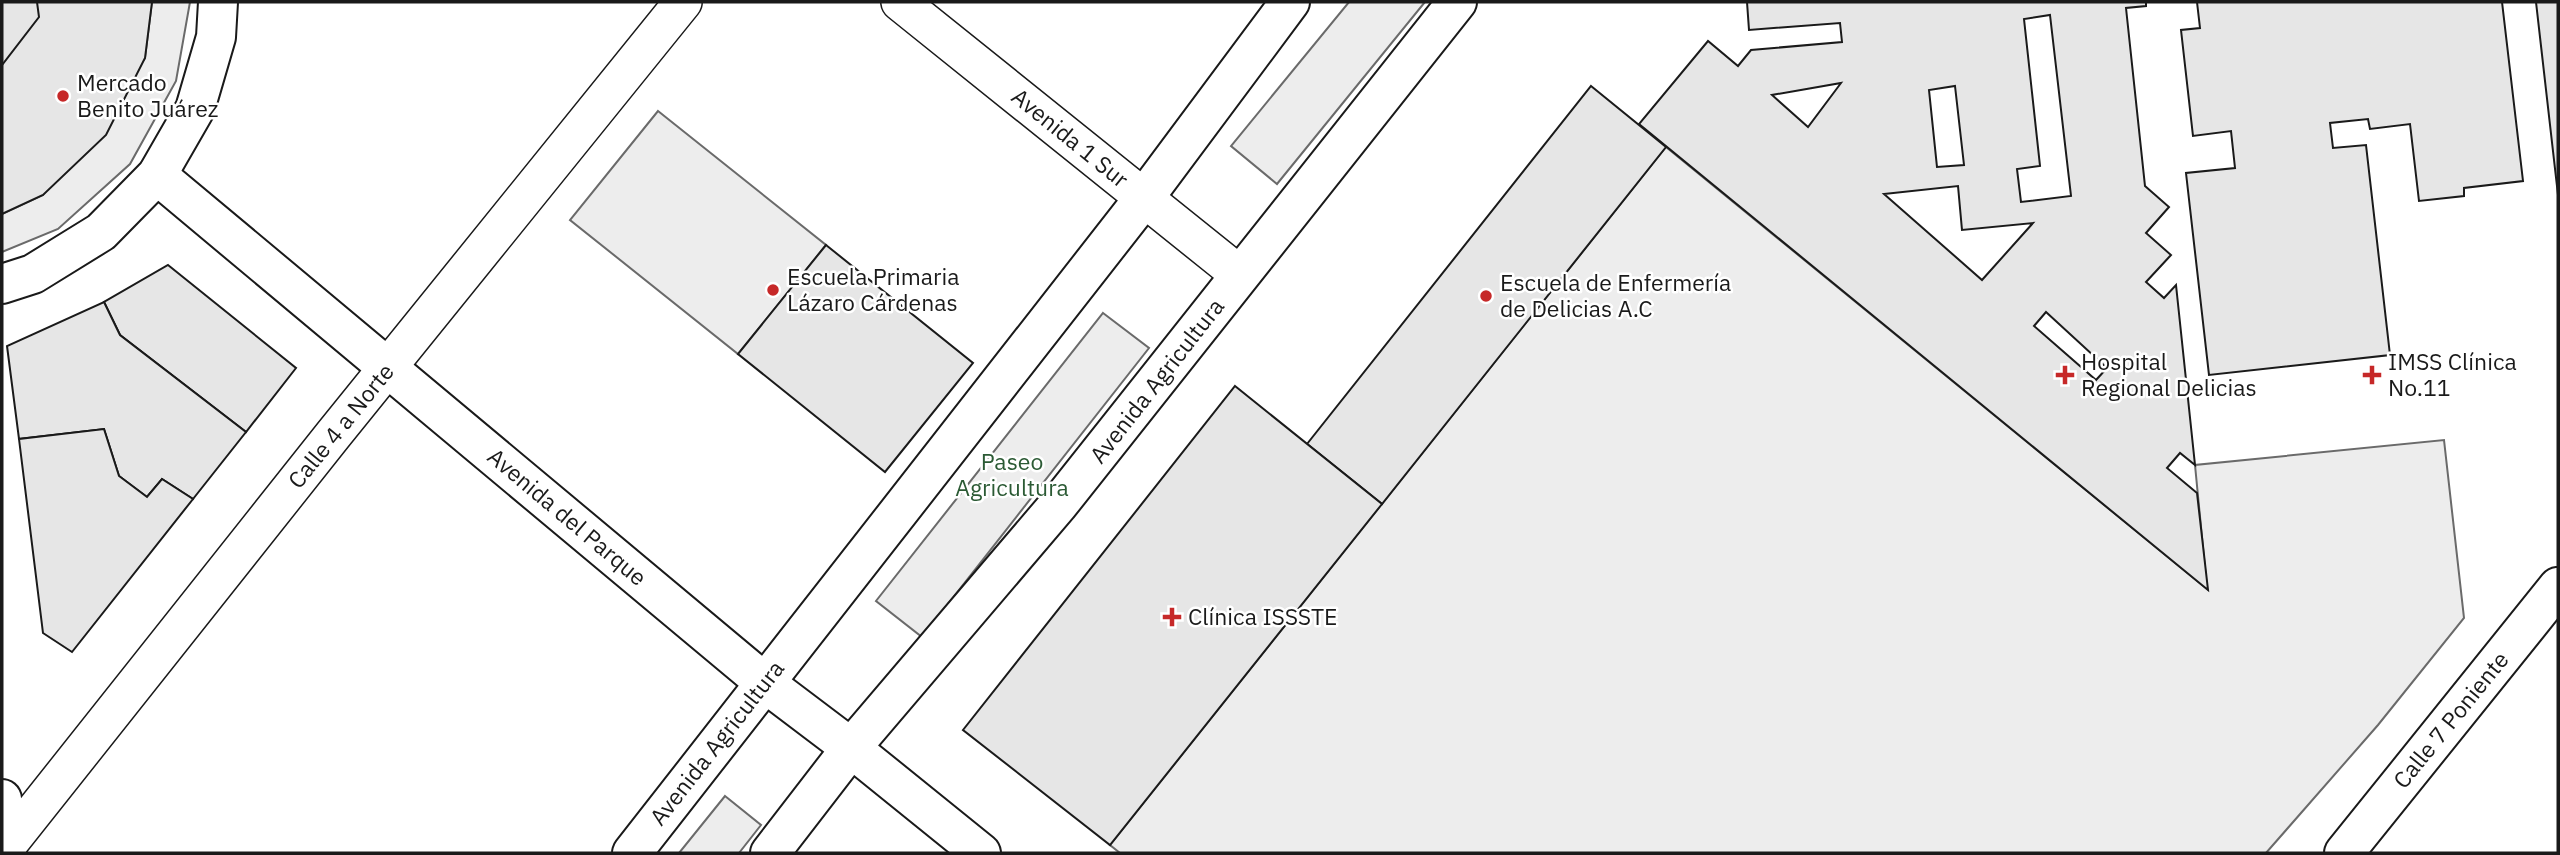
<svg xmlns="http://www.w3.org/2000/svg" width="2560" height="855" viewBox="0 0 2560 855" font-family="'IBM Plex Sans',sans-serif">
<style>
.built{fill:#ededed;stroke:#6a6a6a;stroke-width:2}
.building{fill:#e6e6e6;stroke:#1a1a1a;stroke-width:2;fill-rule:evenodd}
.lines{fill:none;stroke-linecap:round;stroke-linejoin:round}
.minor-casing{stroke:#1a1a1a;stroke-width:40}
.tertiary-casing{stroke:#1a1a1a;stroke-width:42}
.secondary-casing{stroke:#1a1a1a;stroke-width:42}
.primary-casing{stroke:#1a1a1a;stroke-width:42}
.minor{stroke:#fff;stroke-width:37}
.tertiary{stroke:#fff;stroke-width:38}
.secondary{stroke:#fff;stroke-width:38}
.primary{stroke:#fff;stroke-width:38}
.poi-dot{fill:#c62828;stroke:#fff;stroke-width:2.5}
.labels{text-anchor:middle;stroke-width:5;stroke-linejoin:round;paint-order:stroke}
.poi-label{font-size:23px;fill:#1a1a1a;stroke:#fff;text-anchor:start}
.street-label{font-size:23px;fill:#1a1a1a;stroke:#fff}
.park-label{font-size:23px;fill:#2b5a34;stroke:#fff}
</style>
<rect width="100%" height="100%" fill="#fff"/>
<g class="built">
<polygon points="152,2 190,2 176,81 130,164 58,229 2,252 2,214 43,195 145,58"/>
<polygon points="1349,2 1425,2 1277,184 1231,146"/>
<polygon points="658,111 826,245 738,354 570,220"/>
<polygon points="1666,147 2207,589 2195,465 2444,440 2464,618 2378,725 2266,853 1120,853 1110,845"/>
<polygon points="1103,313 1149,348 922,637 876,601"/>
<polygon points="725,796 761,825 739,853 679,853"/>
</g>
<g class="building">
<polygon points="2,2 152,2 145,58 106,135 43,195 2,214"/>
<polygon points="2,2 37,2 39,17 2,65"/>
<path d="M 1747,2 L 2146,2 L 2146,6 L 2126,8 L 2145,186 L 2169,207 L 2146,233 L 2171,255 L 2146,282 L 2164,298 L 2176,285 L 2195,465 L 2180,453 L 2167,468 L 2197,493 L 2208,590 L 1639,124 L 1708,41 L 1738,66 L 1751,50 L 1842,42 L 1840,23 L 1749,30 ZM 2050,15 L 2071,196 L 2021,202 L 2017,169 L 2040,166 L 2024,19 ZM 1841,83 L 1808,127 L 1772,95 ZM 1955,86 L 1964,165 L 1937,167 L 1929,90 ZM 1958,186 L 1962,230 L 2033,223 L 1982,280 L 1884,194 ZM 2046,312 L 2107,368 L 2096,380 L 2034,326 Z"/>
<polygon points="2197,2 2502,2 2523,181 2464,188 2464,196 2419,201 2410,124 2370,129 2368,119 2330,123 2333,148 2366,145 2390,355 2209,375 2186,173 2235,168 2231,131 2193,136 2181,30 2200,28"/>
<polygon points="2536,2 2558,2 2558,195"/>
<polygon points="1591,86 1666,147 1382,504 1307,444"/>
<polygon points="826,245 973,363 885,472 738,354"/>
<polygon points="168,265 296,368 246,432 120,335 104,302"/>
<polygon points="104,302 120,335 246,432 193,499 162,479 147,497 119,476 104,429 19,439 7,346"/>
<polygon points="1235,386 1382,504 1110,845 963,730"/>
<polygon points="104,429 119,476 147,497 162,479 193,499 72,652 43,633 19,439"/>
</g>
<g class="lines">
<defs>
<g id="minor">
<polyline points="900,2 1240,275"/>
<polyline points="2,852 333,435 683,2"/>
</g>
<polyline id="tertiary" points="2344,853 2558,587"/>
<g id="secondary">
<polyline points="157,175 765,683 851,748 981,853"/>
<polyline points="632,853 1144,198 1290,2"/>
<polyline points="770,853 851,748 1058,505 1457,2"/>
</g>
<g id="primary">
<polyline points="2,284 33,274 101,232 157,175 195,109 216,37 218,2"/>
<polyline points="2,799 7,853"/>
</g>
</defs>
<use href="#minor" class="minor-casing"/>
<use href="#tertiary" class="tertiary-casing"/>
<use href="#secondary" class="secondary-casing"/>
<use href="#primary" class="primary-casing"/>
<use href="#minor" class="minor"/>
<use href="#tertiary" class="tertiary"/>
<use href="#secondary" class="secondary"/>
<use href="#primary" class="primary"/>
</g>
<g class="poi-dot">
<circle cx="63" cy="96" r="7"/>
<circle cx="773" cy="290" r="7"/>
<circle cx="1486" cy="296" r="7"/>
<path d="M2061.5 364.5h7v7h7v7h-7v7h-7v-7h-7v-7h7z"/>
<path d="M2368.5 364.5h7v7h7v7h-7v7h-7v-7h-7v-7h7z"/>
<path d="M1168.5 606.5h7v7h7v7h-7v7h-7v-7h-7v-7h7z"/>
</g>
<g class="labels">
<g class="poi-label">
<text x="77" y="91">Mercado<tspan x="77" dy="26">Benito Juárez</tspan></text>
<text x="787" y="285">Escuela Primaria<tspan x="787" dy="26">Lázaro Cárdenas</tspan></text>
<text x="1500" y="291">Escuela de Enfermería<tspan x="1500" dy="26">de Delicias A.C</tspan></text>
<text x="2081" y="370">Hospital<tspan x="2081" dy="26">Regional Delicias</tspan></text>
<text x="2388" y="370">IMSS Clínica<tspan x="2388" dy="26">No.11</tspan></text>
<text x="1188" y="625">Clínica ISSSTE</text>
</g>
<g class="street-label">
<text transform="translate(1070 138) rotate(39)" y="8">Avenida 1 Sur</text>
<text transform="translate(1157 381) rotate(-52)" y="8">Avenida Agricultura</text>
<text transform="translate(341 426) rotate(-51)" y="8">Calle 4 a Norte</text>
<text transform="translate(567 517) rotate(40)" y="8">Avenida del Parque</text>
<text transform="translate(2451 720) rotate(-51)" y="8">Calle 7 Poniente</text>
<text transform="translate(717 743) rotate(-52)" y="8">Avenida Agricultura</text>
</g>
<g class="park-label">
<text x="1012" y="470">Paseo<tspan x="1012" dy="26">Agricultura</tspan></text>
</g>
</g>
<rect width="2560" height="855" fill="none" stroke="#1a1a1a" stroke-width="7"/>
</svg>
